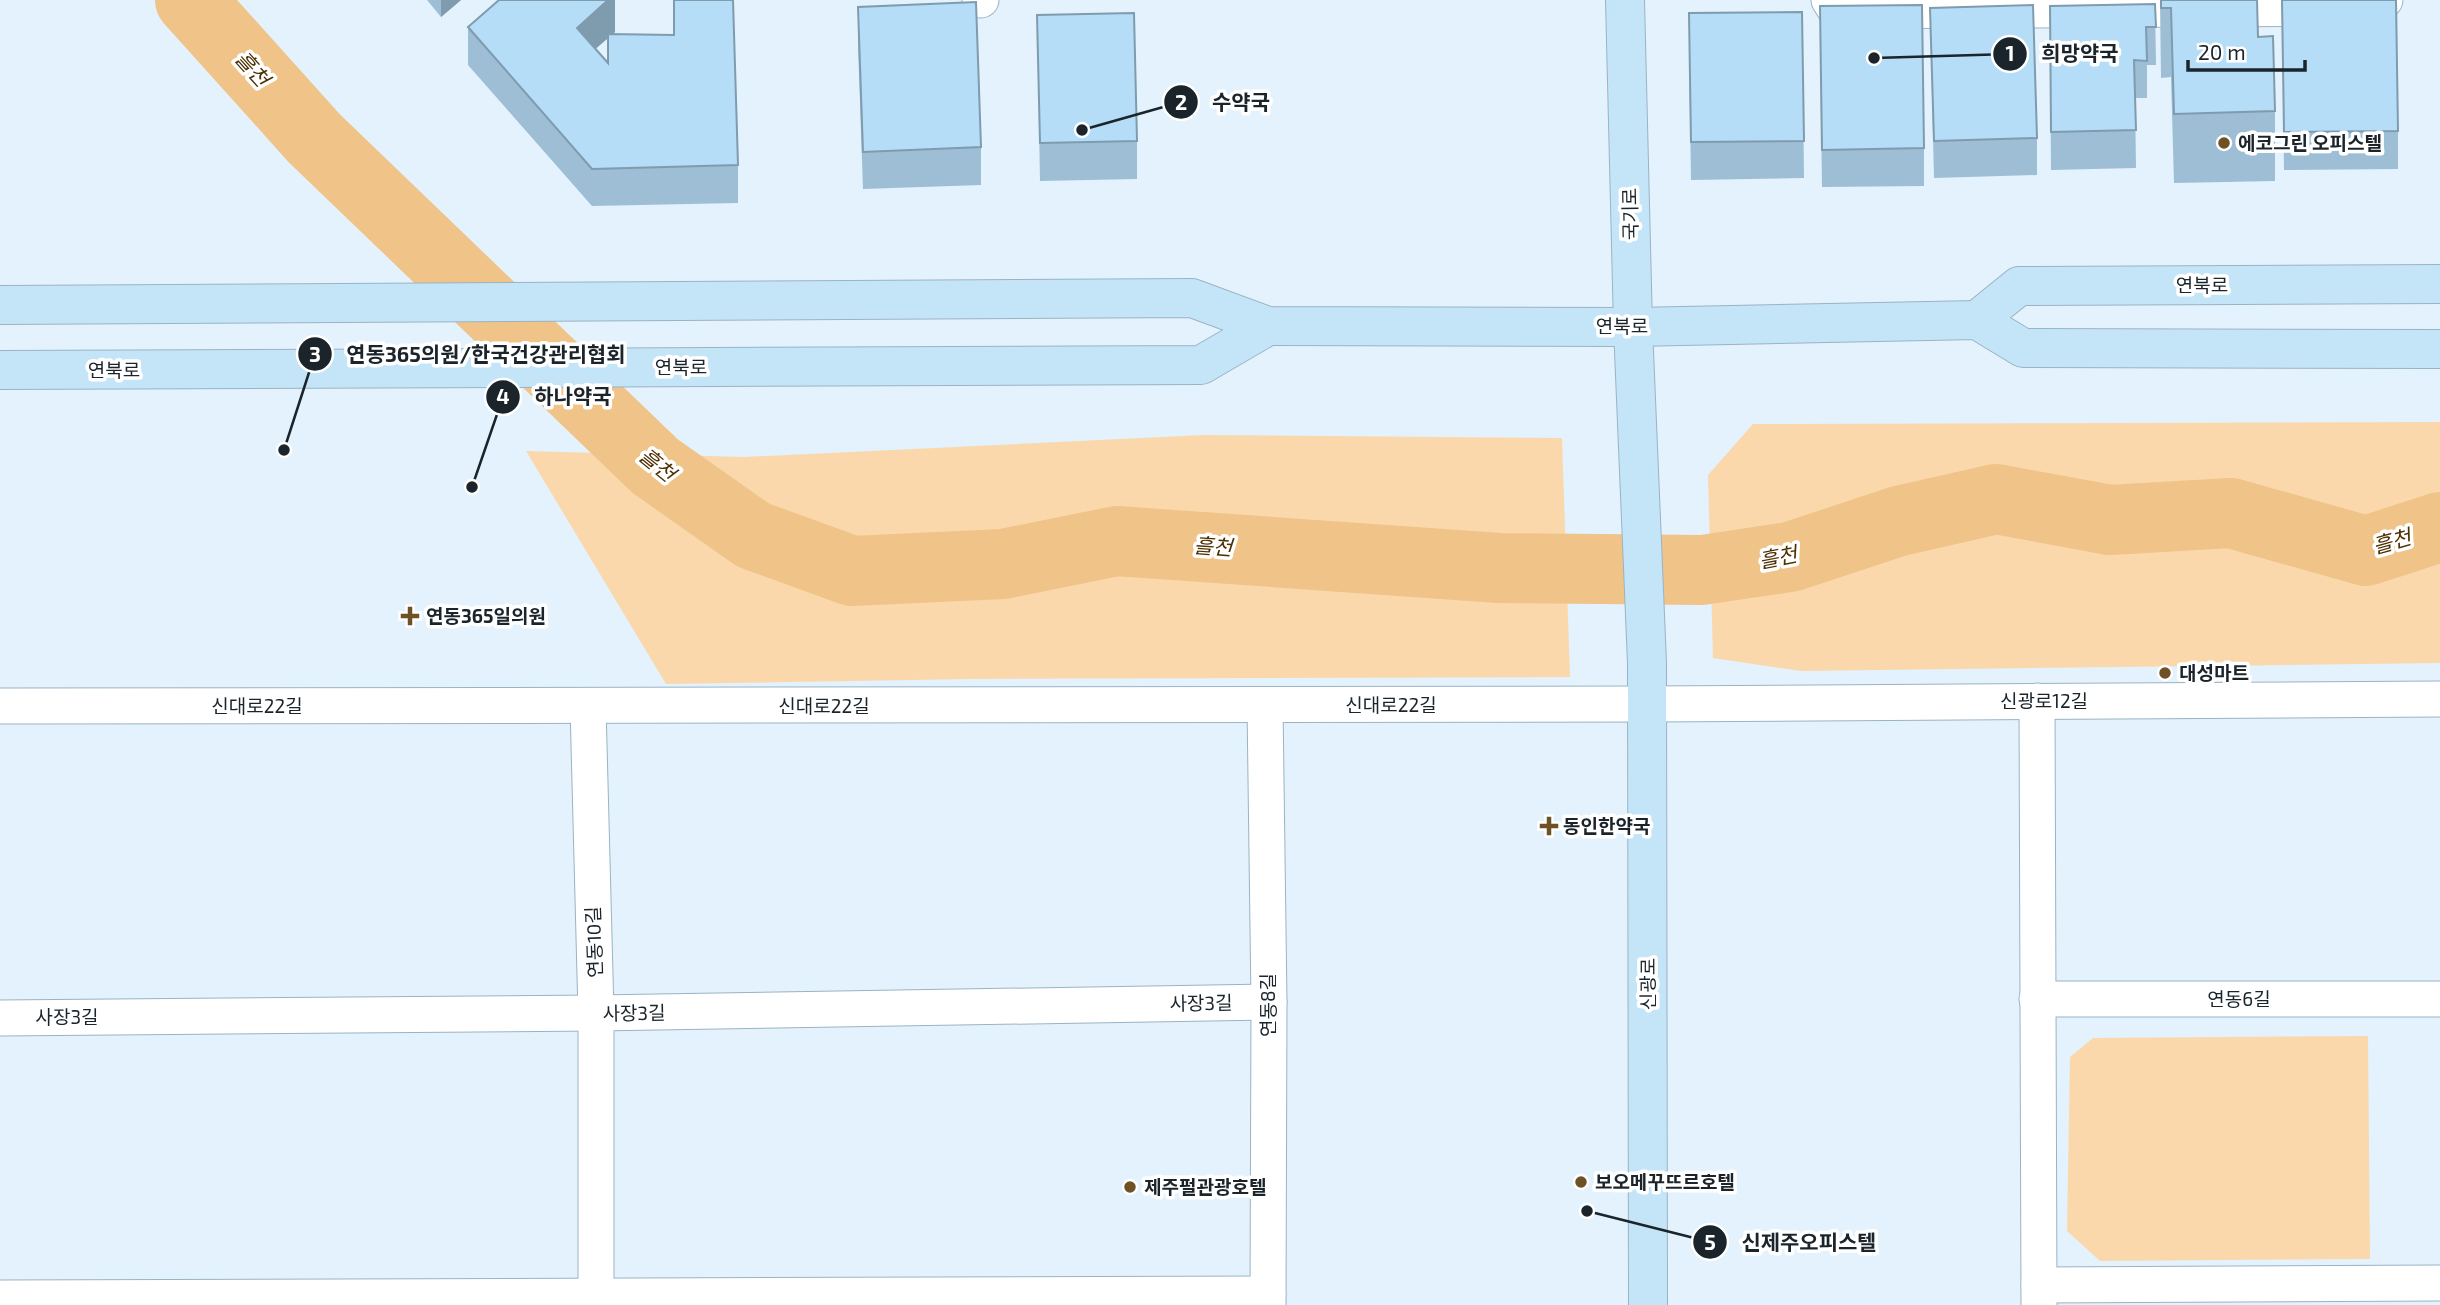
<svg xmlns="http://www.w3.org/2000/svg" width="2440" height="1305" viewBox="0 0 2440 1305" font-family="'Exo 2','Noto Sans KR',sans-serif">
<style>
.green{fill:#fad8ac}
.lines{fill:none;stroke-linecap:round;stroke-linejoin:round}
.river{stroke:#f0c388;stroke-width:70}
.minor-casing{stroke:#9ab3c4;stroke-width:37}
.secondary-casing{stroke:#9ab3c4;stroke-width:40}
.minor{stroke:#fff;stroke-width:35}
.secondary{stroke:#c4e5f7;stroke-width:38}
.wall{fill:#9dbed5;fill-rule:evenodd}
.shaded-wall{fill:#7f9bae}
.building{fill:#b6ddf8;stroke:#7f9bae;stroke-width:2}
.poi-dot{fill:#6f5126;stroke:#fff;stroke-width:2.5}
.labels{text-anchor:middle;stroke-width:7;stroke-linejoin:round;paint-order:stroke}
.poi-label{font-size:19px;font-weight:bold;fill:#1a242a;stroke:#fff;text-anchor:start}
.street-label{font-size:19px;fill:#1a242a;stroke:#fff}
.water-label{font-size:21px;font-style:italic;fill:#4d3000;stroke:#fff}
.leader{fill:none;stroke:#1a242a;stroke-width:2.5}
.callout-dot{fill:#1a242a;stroke:#fff;stroke-width:2.5}
.mark-label{font-size:21px;text-anchor:middle;font-weight:bold;fill:#fff}
.callout-label{font-size:21px;text-anchor:middle;font-weight:bold;fill:#1a242a;stroke:#fff;stroke-width:7;stroke-linejoin:round;paint-order:stroke}
</style>
<rect width="100%" height="100%" fill="#e3f2fd"/>
<g class="green">
<polygon points="2440,422 2440,663 1801,671 1713,658 1708,475 1753,424"/>
<polygon points="1204,435 1562,438 1570,677 970,679 666,684 526,451 744,457"/>
<polygon points="2368,1036 2370,1259 2100,1261 2067,1231 2070,1057 2093,1038"/>
</g>
<g class="lines">
<polyline class="river" points="190,0 314,138 655,466 753,535 852,571 1003,564 1117,541 1499,568 1702,570 1790,557 1899,521 1996,499 2110,520 2231,513 2366,551 2440,527"/>
<defs>
<g id="minor">
<polyline points="980,0 981,0"/>
<polyline points="1829,0 1836,11 2363,8 2385,0"/>
<polyline points="2037,701 2039,1305"/>
<polyline points="1265,705 1269,1002 1268,1305"/>
<polyline points="0,706 1647,704 2440,699"/>
<polyline points="588,706 596,1013 596,1305"/>
<polyline points="2037,999 2440,999"/>
<polyline points="0,1018 596,1013 1269,1002"/>
<polyline points="2039,1285 2440,1283"/>
<polyline points="0,1298 1268,1294"/>
</g>
<g id="secondary">
<polyline points="1625,0 1633,327 1647,663 1648,1305"/>
<polyline points="0,305 1192,298 1268,326 1633,327 1977,320 2023,348 2440,349"/>
<polyline points="1977,320 2019,286 2440,284"/>
<polyline points="0,370 1201,365 1268,326"/>
</g>
</defs>
<use href="#minor" class="minor-casing"/>
<use href="#secondary" class="secondary-casing"/>
<use href="#minor" class="minor"/>
<use href="#secondary" class="secondary"/>
</g>
<g class="wall">
<polygon points="427,0 461,0 441,17"/>
<path d="M 615,0 L 615,32 L 612,34 L 738,165 L 738,203 L 592,206 L 468,65 L 468,27 ZM 608,38 L 608,63 L 595,49 Z"/>
<polygon points="2160,0 2257,0 2258,37 2275,111 2275,181 2174,183 2171,77 2161,78"/>
<polygon points="2282,0 2398,131 2398,169 2284,170"/>
<polygon points="2155,4 2156,65 2147,65 2147,98 2135,98 2136,168 2051,170 2050,44"/>
<polygon points="858,7 981,147 981,185 863,189 858,45"/>
<polygon points="1930,8 2037,138 2037,175 1934,178"/>
<polygon points="1802,12 1804,178 1691,180 1689,51"/>
<polygon points="1037,15 1137,141 1137,179 1040,181"/>
<polygon points="1820,44 1924,148 1924,186 1822,187"/>
</g>
<g class="shaded-wall">
<polygon points="441,0 461,0 441,17"/>
<polygon points="608,0 615,0 615,32 577,65 577,28"/>
</g>
<g class="building">
<polygon points="499,0 608,0 577,28 608,63 608,34 674,35 674,0 733,0 738,165 592,169 468,27"/>
<polygon points="2161,0 2257,0 2258,37 2273,36 2275,111 2174,114 2171,8 2161,8"/>
<polygon points="2282,0 2396,0 2398,131 2284,132"/>
<polygon points="976,2 981,147 863,152 858,7"/>
<polygon points="2155,4 2156,27 2146,27 2147,61 2134,60 2136,130 2051,132 2050,6"/>
<polygon points="1922,5 1924,148 1822,150 1820,6"/>
<polygon points="2033,5 2037,138 1934,141 1930,8"/>
<polygon points="1802,12 1804,141 1691,142 1689,13"/>
<polygon points="1134,13 1137,141 1040,143 1037,15"/>
</g>
<g class="poi-dot">
<circle cx="2224" cy="143" r="7"/>
<path d="M406.5 605.5h7v7h7v7h-7v7h-7v-7h-7v-7h7z"/>
<circle cx="2165" cy="673" r="7"/>
<path d="M1545.5 815.5h7v7h7v7h-7v7h-7v-7h-7v-7h7z"/>
<circle cx="1581" cy="1182" r="7"/>
<circle cx="1130" cy="1187" r="7"/>
</g>
<g class="labels">
<g class="poi-label">
<text x="2238" y="150">에코그린 오피스텔</text>
<text x="426" y="623">연동365일의원</text>
<text x="2179" y="680">대성마트</text>
<text x="1563" y="833">동인한약국</text>
<text x="1595" y="1189">보오메꾸뜨르호텔</text>
<text x="1144" y="1194">제주펄관광호텔</text>
</g>
<g class="street-label">
<text transform="translate(1630 214) rotate(-91)" y="7">국기로</text>
<text x="2202" y="292">연북로</text>
<text x="1622" y="333">연북로</text>
<text x="681" y="374">연북로</text>
<text x="114" y="377">연북로</text>
<text x="2044" y="708">신광로12길</text>
<text x="1391" y="712">신대로22길</text>
<text x="257" y="713">신대로22길</text>
<text x="824" y="713">신대로22길</text>
<text transform="translate(594 942) rotate(-92)" y="7">연동10길</text>
<text transform="translate(1648 984) rotate(-90)" y="7">신광로</text>
<text x="2239" y="1006">연동6길</text>
<text transform="translate(1201 1003) rotate(-1)" y="7">사장3길</text>
<text transform="translate(1268 1005) rotate(-90)" y="7">연동8길</text>
<text transform="translate(634 1013) rotate(-1)" y="7">사장3길</text>
<text x="67" y="1024">사장3길</text>
</g>
<g class="water-label">
<text transform="translate(252 69) rotate(48)" y="7">흘천</text>
<text transform="translate(657 465) rotate(39)" y="7">흘천</text>
<text transform="translate(2392 542) rotate(-16)" y="7">흘천</text>
<text transform="translate(1213 547) rotate(4)" y="7">흘천</text>
<text transform="translate(1778 558) rotate(-11)" y="7">흘천</text>
</g>
</g>
<path class="leader" d="M1874 58L2010 54M1082 130L1181 102M284 450L315 354M472 487L503 397M1587 1211L1710 1242"/>
<g class="callout-dot">
<circle cx="1874" cy="58" r="7"/>
<circle cx="1082" cy="130" r="7"/>
<circle cx="284" cy="450" r="7"/>
<circle cx="472" cy="487" r="7"/>
<circle cx="1587" cy="1211" r="7"/>
<circle cx="2010" cy="54" r="18"/>
<circle cx="1181" cy="102" r="18"/>
<circle cx="315" cy="354" r="18"/>
<circle cx="503" cy="397" r="18"/>
<circle cx="1710" cy="1242" r="18"/>
</g>
<g class="mark-label">
<text x="2010" y="61">1</text>
<text x="1181" y="110">2</text>
<text x="315" y="362">3</text>
<text x="503" y="404">4</text>
<text x="1710" y="1250">5</text>
</g>
<g class="callout-label">
<text x="2080" y="61">희망약국</text>
<text x="1241" y="110">수약국</text>
<text x="486" y="362">연동365의원/한국건강관리협회</text>
<text x="573" y="404">하나약국</text>
<text x="1809" y="1250">신제주오피스텔</text>
</g>
<path d="M2188 60v10h117v-10" fill="none" stroke="#1a242a" stroke-width="3.5"/>
<text x="2198" y="60" font-size="21" fill="#1a242a" stroke="#ffffff" stroke-width="5" paint-order="stroke">20 m</text>
</svg>
